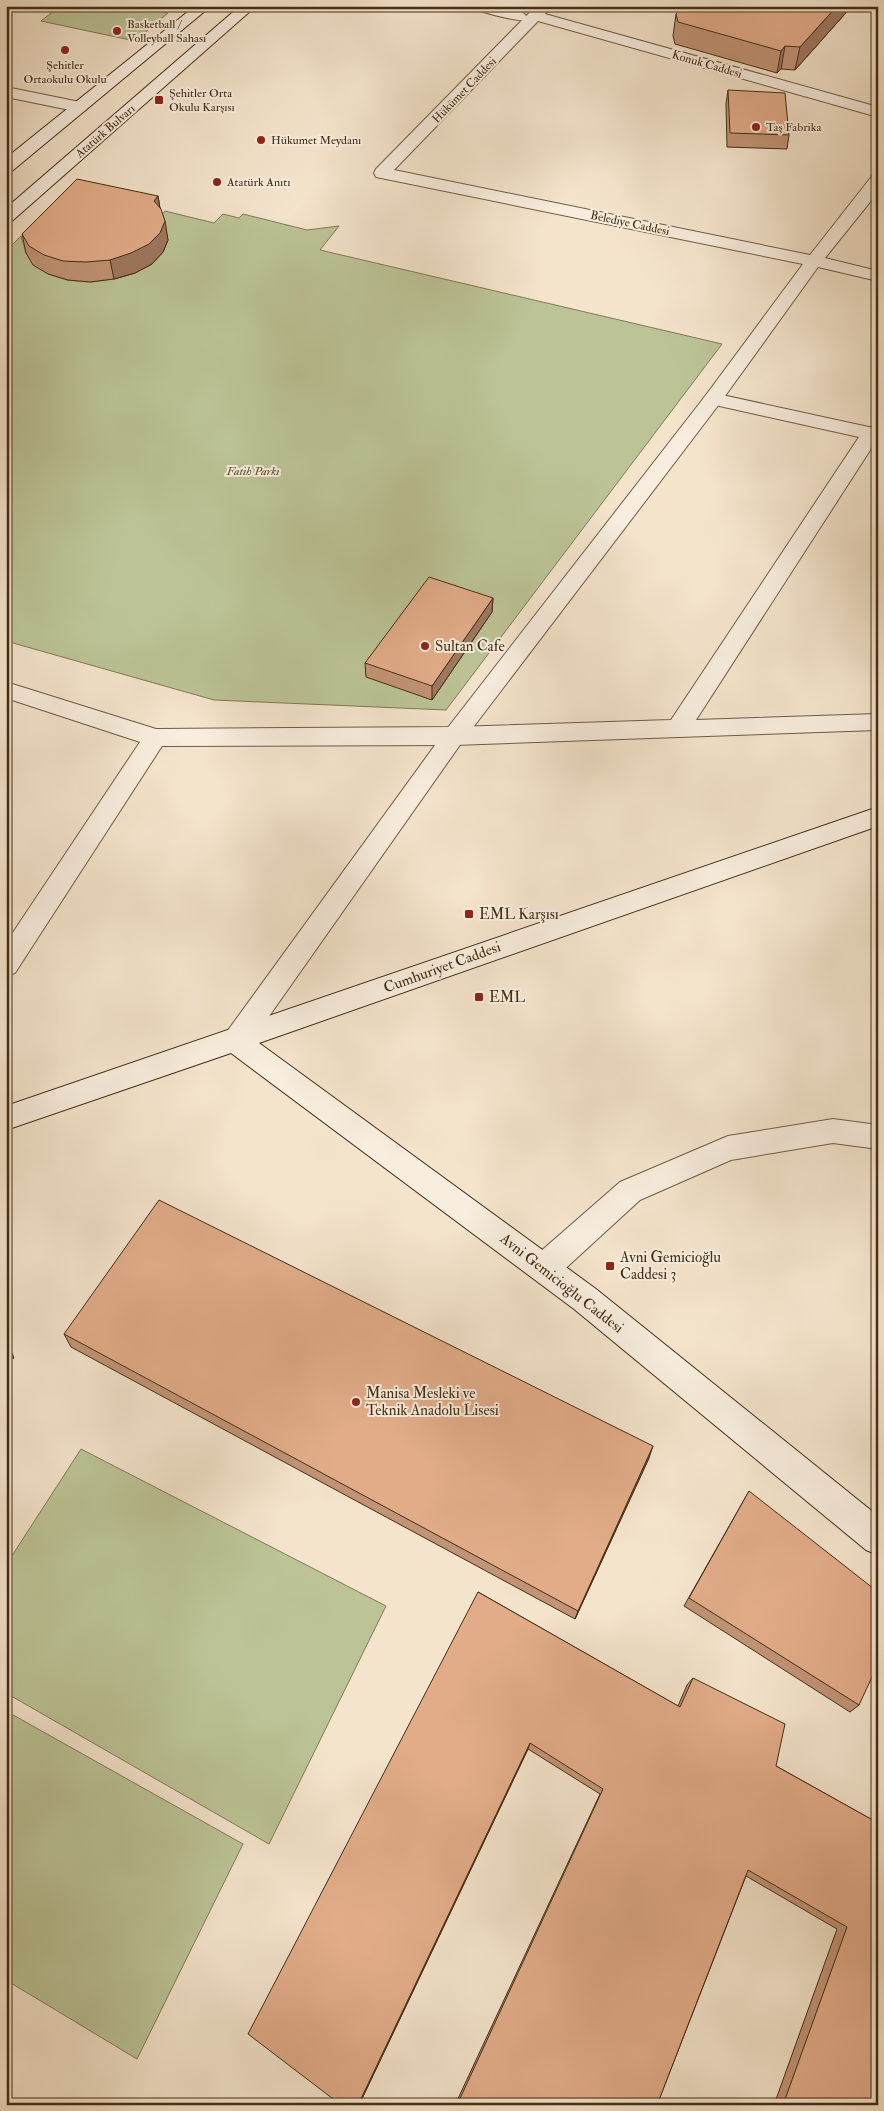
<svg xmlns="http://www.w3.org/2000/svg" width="884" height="2111" viewBox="0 0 884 2111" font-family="'IM FELL Double Pica',serif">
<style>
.green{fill:#bcc497;stroke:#807956}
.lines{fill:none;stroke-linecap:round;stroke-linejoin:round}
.service-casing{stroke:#6f5c43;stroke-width:2}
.minor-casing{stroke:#6f5c43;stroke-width:2}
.tertiary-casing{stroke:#6f5c43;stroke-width:2}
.secondary-casing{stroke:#432e15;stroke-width:2}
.service{fill:#f8edde;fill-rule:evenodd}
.minor{fill:#f8edde;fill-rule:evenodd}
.tertiary{fill:#f8edde;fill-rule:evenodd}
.secondary{fill:#f8edde;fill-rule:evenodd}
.wall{fill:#c29476;stroke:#432e15}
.shaded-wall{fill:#9e7860;stroke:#432e15}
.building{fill:#e2ac89;stroke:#432e15}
.poi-dot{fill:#8f2418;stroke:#f8edde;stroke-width:2}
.labels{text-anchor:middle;stroke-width:4;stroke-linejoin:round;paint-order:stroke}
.far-poi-label{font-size:12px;fill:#432e15;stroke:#f8edde;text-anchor:start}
.far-street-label{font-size:12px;fill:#432e15;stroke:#f8edde}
.far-park-label{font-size:12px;font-style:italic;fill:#5b4c2f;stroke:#f8edde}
.poi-label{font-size:15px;fill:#432e15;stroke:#f8edde;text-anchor:start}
.street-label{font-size:15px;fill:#432e15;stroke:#f8edde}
</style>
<rect width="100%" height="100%" fill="#f4e4cc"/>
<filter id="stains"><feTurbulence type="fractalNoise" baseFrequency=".004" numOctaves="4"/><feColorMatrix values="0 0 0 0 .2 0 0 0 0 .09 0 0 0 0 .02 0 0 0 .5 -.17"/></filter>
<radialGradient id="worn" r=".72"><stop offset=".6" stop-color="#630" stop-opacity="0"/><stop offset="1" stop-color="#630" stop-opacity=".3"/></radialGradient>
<g class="green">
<polygon points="60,6 135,6 168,13 135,41 41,21"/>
<polygon points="165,211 214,223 223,214 239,218 243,214 307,230 339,226 320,250 722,344 446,710 214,700 6,641 6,251 21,236 26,253 48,274 67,280 90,282 114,279 135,273 157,220"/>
<polygon points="81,1449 386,1606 269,1844 6,1693 6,1565"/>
<polygon points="6,1711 243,1844 137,2059 6,1980"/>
</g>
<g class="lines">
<defs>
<path id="service" d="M 471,6 C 487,6 516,2 527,17 L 525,20 C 518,22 483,12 473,9 Z"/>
<g id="minor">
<polygon points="713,393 878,429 878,441 876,441 696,720 878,714 878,730 454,745 162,746 15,973 6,976 6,943 140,742 6,698 6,682 156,729 454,727 671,720 859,437 706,403 703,399 706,395"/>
<polygon points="833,1119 878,1125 878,1149 833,1143 731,1160 640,1200 555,1278 544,1282 533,1278 529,1268 533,1258 620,1182 728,1136"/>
</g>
<g id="tertiary">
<polygon points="536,6 552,6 545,14 878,107 878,117 538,21 394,170 810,255 872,176 878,175 878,192 825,258 878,271 878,281 818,267 720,403 462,742 246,1049 236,1052 226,1049 222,1041 226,1033 446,730 706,395 803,264 376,177 374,173 376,169"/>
<polygon points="6,87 80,102 86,104 88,107 86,110 80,112 6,97"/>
</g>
<g id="secondary">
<polygon points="195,6 211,6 12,171 6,172 6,158"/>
<polygon points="240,6 256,6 12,221 6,222 6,208"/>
<polygon points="878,807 878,826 259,1043 596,1289 878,1516 878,1555 866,1550 574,1309 231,1053 6,1130 6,1106"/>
</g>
</defs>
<use href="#service" class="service-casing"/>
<use href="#minor" class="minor-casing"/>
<use href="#tertiary" class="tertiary-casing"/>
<use href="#secondary" class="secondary-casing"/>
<use href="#service" class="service"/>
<use href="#minor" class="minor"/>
<use href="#tertiary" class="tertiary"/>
<use href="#secondary" class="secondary"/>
</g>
<g class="wall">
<polygon points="852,6 795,70 781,69 777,73 675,44 673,36 676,14"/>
<polygon points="728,90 789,135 787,149 727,147 726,104"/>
<polygon points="158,196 160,208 168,240 163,252 152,264 135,273 114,279 90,282 68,280 48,274 33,265 26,253 22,234"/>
<polygon points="493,598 492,612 432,700 366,677 365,663"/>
<polygon points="64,1334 649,1458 575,1619 71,1347"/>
<polygon points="749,1491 859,1705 850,1712 684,1606"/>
<polygon points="478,1592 678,1706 687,1685 693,1678 776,1766 878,1823 878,2105 774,2105 837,1929 746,1876 657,2105 455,2105 600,1794 528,1749 359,2105 341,2105"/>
</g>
<g class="shaded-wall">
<polygon points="837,6 852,6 795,70 800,47"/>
<polygon points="785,46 781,69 777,73 781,51"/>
<polygon points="158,196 161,215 154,201"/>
<polygon points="165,221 168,240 163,252 152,264 135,273 114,279 110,260"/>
<polygon points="493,598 492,612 432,700 432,686"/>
<polygon points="6,1337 14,1358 6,1362"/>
<polygon points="653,1446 649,1458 575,1619 578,1611"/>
<polygon points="530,1743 528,1749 359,2105 358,2105"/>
</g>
<g class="building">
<polygon points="682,6 837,6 800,47 785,46 781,51 678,22 676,14"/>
<polygon points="728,90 785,93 789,135 730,133"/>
<polygon points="77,179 158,196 154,201 161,209 165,221 160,233 149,244 131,253 110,260 86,262 63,261 44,255 29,246 22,234"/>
<polygon points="429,577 493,598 432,686 365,663"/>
<polygon points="159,1200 653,1446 578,1611 64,1334"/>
<polygon points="749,1491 878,1592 878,1664 859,1705 689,1598"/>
<polygon points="478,1592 680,1707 693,1678 785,1724 776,1766 878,1823 878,2105 783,2105 847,1927 748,1870 657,2105 457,2105 603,1789 530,1743 358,2105 341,2105 248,2034"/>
</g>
<g class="poi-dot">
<circle cx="117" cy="31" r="5"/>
<circle cx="65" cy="50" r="5"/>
<rect x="154" y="95" width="10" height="10" rx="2.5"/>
<circle cx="756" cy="127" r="5"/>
<circle cx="261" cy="140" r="5"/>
<circle cx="217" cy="182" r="5"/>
<circle cx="425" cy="646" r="5"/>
<rect x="464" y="909" width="10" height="10" rx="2.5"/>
<rect x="474" y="992" width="10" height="10" rx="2.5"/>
<rect x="605" y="1261" width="10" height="10" rx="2.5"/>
<circle cx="356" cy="1402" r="5"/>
</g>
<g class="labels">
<g class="far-poi-label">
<text x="127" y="28">Basketball /<tspan x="127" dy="14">Volleyball Sahası</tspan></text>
<text x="65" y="69" text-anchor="middle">Şehitler<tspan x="65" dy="14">Ortaokulu Okulu</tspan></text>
<text x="169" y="97">Şehitler Orta<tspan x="169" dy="14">Okulu Karşısı</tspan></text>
<text x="766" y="131">Taş Fabrika</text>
<text x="271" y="144">Hükumet Meydanı</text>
<text x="227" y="186">Atatürk Anıtı</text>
</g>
<g class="far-street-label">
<text transform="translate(707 64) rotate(16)" y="4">Konuk Caddesi</text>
<text transform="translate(464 90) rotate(-46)" y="4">Hükümet Caddesi</text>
<text transform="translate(105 131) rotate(-41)" y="4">Atatürk Bulvarı</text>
<text transform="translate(630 223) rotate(12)" y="4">Belediye Caddesi</text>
</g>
<g class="far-park-label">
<text x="253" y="475">Fatih Parkı</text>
</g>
<g class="poi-label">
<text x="435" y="651">Sultan Cafe</text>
<text x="479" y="919">EML Karşısı</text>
<text x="489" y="1002">EML</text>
<text x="620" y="1262">Avni Gemicioğlu<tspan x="620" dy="17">Caddesi 3</tspan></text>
<text x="366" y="1398">Manisa Mesleki ve<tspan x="366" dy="17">Teknik Anadolu Lisesi</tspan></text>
</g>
<g class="street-label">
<text transform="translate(442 967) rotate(-20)" y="5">Cumhuriyet Caddesi</text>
<text transform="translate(562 1283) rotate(38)" y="5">Avni Gemicioğlu Caddesi</text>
</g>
</g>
<rect width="884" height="2111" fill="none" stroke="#f4e4cc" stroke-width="25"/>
<rect x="8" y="8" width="869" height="2096" fill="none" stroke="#432e15" stroke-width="2.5"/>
<rect x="12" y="12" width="859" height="2086" fill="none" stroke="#432e15"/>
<rect width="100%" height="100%" filter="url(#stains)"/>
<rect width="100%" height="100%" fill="url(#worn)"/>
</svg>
